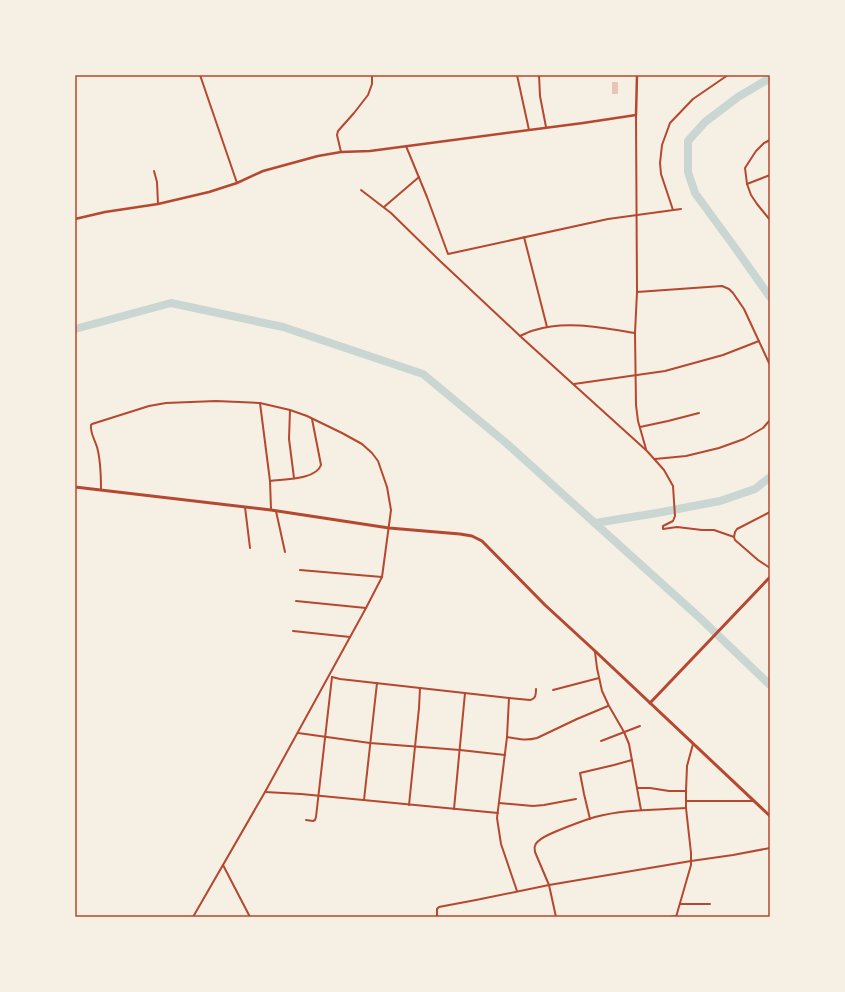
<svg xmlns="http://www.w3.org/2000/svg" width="845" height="992" viewBox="0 0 845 992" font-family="'PT Sans Narrow',sans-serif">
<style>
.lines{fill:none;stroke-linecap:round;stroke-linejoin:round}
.river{stroke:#c9d6d2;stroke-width:8}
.building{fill:#e6c5b7}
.minor{stroke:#b5482f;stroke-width:2}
.tertiary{stroke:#b5482f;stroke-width:2.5}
.secondary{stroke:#b5482f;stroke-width:3}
.neatline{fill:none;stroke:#b5482f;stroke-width:1.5}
</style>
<rect width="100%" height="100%" fill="#f6efe4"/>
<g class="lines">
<g class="river">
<polyline points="770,80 765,81 738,97 705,122 688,141 688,172 695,193 736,249 770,297"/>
<polyline points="75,329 171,303 283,327 423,374 505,442 700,618 770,685"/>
<polyline points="595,523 657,513 720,501 755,489 770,477"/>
</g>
</g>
<rect class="building" x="612" y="82" width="6" height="12"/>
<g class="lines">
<g class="minor">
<polyline points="200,75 237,183"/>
<polyline points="517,75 529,130"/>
<polyline points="539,75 540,96 546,127"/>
<polyline points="636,115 637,292 635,333 636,405 638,421 646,449"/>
<polyline points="770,140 764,143 756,151 745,168 747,184 751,195 757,204 770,220"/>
<polyline points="406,146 427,197 448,254 608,219 681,209"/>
<polyline points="341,152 337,135 338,131 354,113 368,95 372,84 372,75"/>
<polyline points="154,171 157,182 158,204"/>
<polyline points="747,184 770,175"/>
<polyline points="361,190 391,213 439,260 520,336 647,451 664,470 673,486 675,516 673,521 663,526 663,529 677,527 702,530 714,530 734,537 735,540 758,560 770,568"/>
<polyline points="384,207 419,177"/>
<polyline points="673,210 661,174 660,163 662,145 670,123 693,99 728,75"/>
<polyline points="524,237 547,327"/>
<polyline points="637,292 722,286 729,289 733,293 744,309 770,365"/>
<path d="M 520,336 C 525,334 530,331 535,330 C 566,320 604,328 635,333"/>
<polyline points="574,384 665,371 723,355 759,341"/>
<polyline points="260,403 270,481 271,509"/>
<polyline points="290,410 289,439 294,478"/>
<polyline points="640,427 668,421 699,413"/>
<polyline points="655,459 686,456 719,448 744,439 763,428 770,420"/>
<path d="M 270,481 C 283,479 316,480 321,465 L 312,419"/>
<path d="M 101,490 C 101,476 101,461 97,447 C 95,440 90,433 91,425 L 92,424 L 149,406 L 166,403 L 216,401 L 260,403 L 290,410 L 307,416 L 342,433 L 362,444 L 372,453 L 378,461 L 387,487 L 391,510 L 382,577 L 366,608 L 265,792 L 193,917"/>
<polyline points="245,507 250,548"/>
<polyline points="276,511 285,552"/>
<polyline points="734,537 735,532 737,529 770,512"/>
<polyline points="300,570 382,577"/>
<polyline points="296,601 366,608"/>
<polyline points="293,631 350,637"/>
<polyline points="595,652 597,668 602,691 609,706 624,732 629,744 641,810"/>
<polyline points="332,677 340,679 509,698 507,737 497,818 501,844 517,891"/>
<polyline points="553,690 599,678"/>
<path d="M 509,698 L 530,700 C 536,699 536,694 536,689"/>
<polyline points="298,733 370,743 460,750 505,755"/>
<path d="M 507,737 C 518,739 526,741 537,738 L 577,719 L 608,706"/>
<polyline points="601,741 640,726"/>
<polyline points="637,788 650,788 669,791 686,791"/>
<polyline points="265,792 301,794 498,813"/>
<polyline points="364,800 377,683"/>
<polyline points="686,801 754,801"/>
<polyline points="499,803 533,806 544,805 576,799"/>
<polyline points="409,805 419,708 420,688"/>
<polyline points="454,809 465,693"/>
<polyline points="590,819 584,794 580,773 614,765 632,760"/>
<polyline points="306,820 313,821 315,820 316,817 332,677"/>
<polyline points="223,865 250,917"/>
<polyline points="680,904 710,904"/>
<polyline points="437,917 437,909 439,907 444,906 476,900 549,885 691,861 733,855 770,848"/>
<path d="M 556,917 L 549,885 L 535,852 C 535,850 534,847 535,846 C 536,840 552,833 557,831 C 569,826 582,821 595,817 C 624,809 656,810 686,808"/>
<polyline points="670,917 676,916"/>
<polyline points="676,917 691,865 691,853 686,808 686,791 687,766 693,744"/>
</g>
<polyline class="tertiary" points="75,219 105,212 158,204 209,192 237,183 263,171 318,156 341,152 370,151 583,123 636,115 637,75"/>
<g class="secondary">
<polyline points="75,487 271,510 389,528 460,534 472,536 482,541 545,605 595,651 770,816"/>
<polyline points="650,703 770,577"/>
</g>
</g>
<rect width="845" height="992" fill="none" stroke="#f6efe4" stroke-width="152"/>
<rect x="76" y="76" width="693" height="840" class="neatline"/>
</svg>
